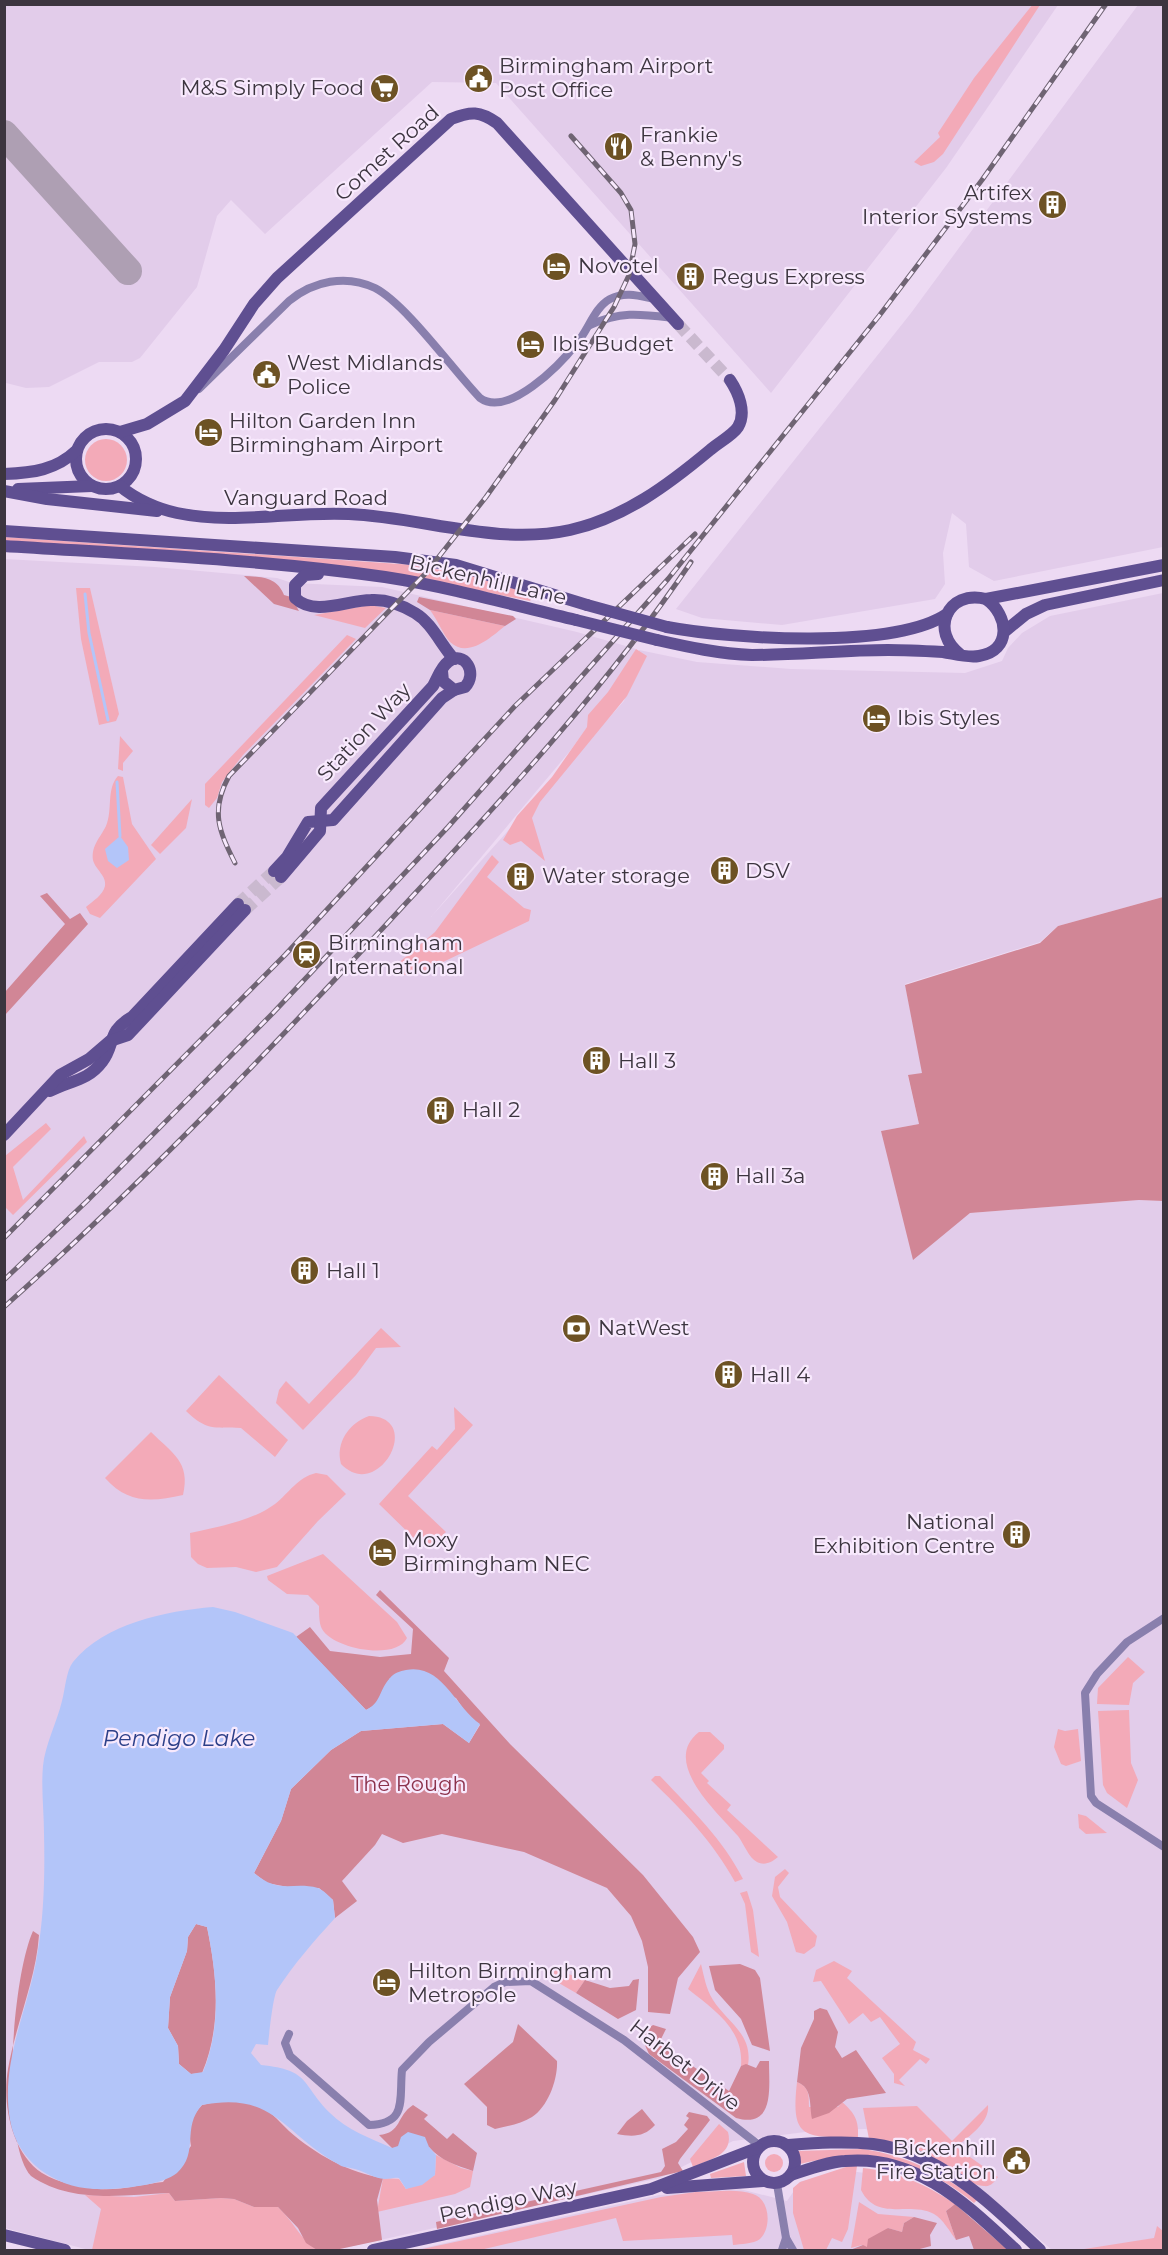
<svg xmlns="http://www.w3.org/2000/svg" width="1168" height="2255" viewBox="0 0 1168 2255" font-family="Montserrat,sans-serif">
<style>
.built{fill:#e2ccea}
.green{fill:#f3aab8}
.forest{fill:#d18696}
.water{fill:#b3c5f9;fill-rule:evenodd}
.lines{fill:none;stroke-linecap:round;stroke-linejoin:round}
.stream{stroke:#b3c5f9;stroke-width:3}
.taxiway{stroke:#ae9fb3;stroke-width:28}
.secondary-tunnel{stroke:#cab9cf;stroke-width:12;stroke-dasharray:12 6;stroke-linecap:butt}
.street{stroke:#897fad;stroke-width:8}
.secondary{stroke:#5f4f91;stroke-width:12}
.rail-casing{stroke:#6f6473;stroke-width:5}
.rail{stroke:#f8e9fd;stroke-width:3;stroke-dasharray:9;stroke-linecap:butt}
.secondary-bridge{stroke:#5f4f91;stroke-width:12}
.labels{text-anchor:middle;stroke-width:4.5;stroke-linejoin:round;paint-order:stroke}
.poi-label{font-size:21px;fill:#3c353f;stroke:#f8e9fd;text-anchor:start}
.street-label{font-size:21px;fill:#3c353f;stroke:#f8e9fd}
.park-label{font-size:21px;fill:#8c324c;stroke:#f8e9fd}
.water-label{font-size:22px;font-style:italic;fill:#2d4089;stroke:#f8e9fd}
</style>
<rect width="100%" height="100%" fill="#eddaf3"/>
<g class="built">
<polygon points="5,5 1058,5 946,168 771,393 496,83 432,82 265,234 231,200 217,216 197,287 140,358 132,362 99,362 49,387 26,388 6,383"/>
<polygon points="1138,5 1164,5 1163,547 994,581 969,567 966,524 952,513 943,553 945,584 935,599 782,625 702,618 676,609 911,313"/>
<polygon points="4,559 155,567 277,578 292,583 382,587 577,632 636,649 606,701 570,751 431,917 624,701 639,650 697,662 791,669 965,673 1002,661 1008,648 1022,633 1050,616 1163,593 1163,897 1058,926 1040,942 905,984 923,1073 908,1076 919,1124 881,1131 957,1223 970,1213 1139,1200 1163,1201 1163,2250 1052,2250 941,2155 899,2138 865,2129 813,2131 733,2141 660,2178 335,2250 89,2250 5,2228"/>
<polygon points="843,2170 879,2175 914,2184 1004,2250 414,2250 659,2195 740,2189 787,2201 800,2182"/>
</g>
<g class="green">
<polygon points="1033,4 1040,5 943,154 934,162 921,166 914,162 940,137 938,133 974,78"/>
<circle cx="106" cy="460" r="21"/>
<polygon points="4,537 414,565 472,576 534,595 530,601 446,584 5,541"/>
<polygon points="76,588 90,588 119,714 116,721 99,725 81,639"/>
<polygon points="370,605 386,608 365,628 314,615"/>
<path d="M 430,610 L 505,626 C 491,637 468,659 450,642 C 443,634 437,619 430,610 Z"/>
<polygon points="347,635 356,639 243,755 222,782 217,798 209,808 205,805 205,784"/>
<polygon points="636,649 647,656 627,696 540,802 532,818 545,861 521,841 510,845 503,840 517,816 552,777 587,727 588,715 608,692"/>
<polygon points="120,736 133,751 123,763 123,771 118,769"/>
<path d="M 118,776 L 123,777 L 132,824 L 156,859 L 100,918 L 90,914 L 86,907 C 93,901 103,895 105,886 C 107,876 95,869 93,860 C 91,846 100,838 106,826 C 113,810 106,789 118,776 Z"/>
<polygon points="192,799 186,828 160,854 151,845"/>
<polygon points="492,855 499,862 487,877 524,908 531,910 529,921 420,973 404,975 396,965 435,932"/>
<polygon points="46,1123 51,1129 13,1167 23,1200 84,1136 87,1142 13,1215 5,1207 5,1156"/>
<polygon points="381,1328 401,1347 376,1348 356,1375 303,1430 276,1403 279,1390 286,1381 309,1404"/>
<path d="M 219,1375 L 288,1440 L 275,1457 L 241,1428 C 213,1427 207,1431 186,1411 Z"/>
<polygon points="454,1407 473,1425 408,1496 446,1532 430,1546 421,1545 379,1504 432,1446 437,1450 455,1429"/>
<path d="M 369,1416 C 425,1417 378,1503 341,1464 C 335,1443 349,1423 369,1416 Z"/>
<path d="M 151,1432 C 172,1453 191,1462 183,1495 C 152,1502 128,1504 105,1478 Z"/>
<path d="M 316,1473 L 327,1475 L 346,1494 L 318,1521 L 277,1567 L 256,1572 L 236,1567 L 207,1568 L 198,1564 L 191,1557 L 190,1533 C 218,1527 252,1521 275,1504 C 289,1493 298,1477 316,1473 Z"/>
<path d="M 323,1554 L 397,1622 L 407,1638 C 396,1661 333,1649 322,1629 C 319,1624 319,1613 319,1606 L 308,1595 L 287,1594 L 268,1580 L 267,1576 Z"/>
<polygon points="1128,1657 1145,1672 1133,1683 1129,1705 1097,1704 1098,1688"/>
<polygon points="1129,1710 1131,1763 1138,1780 1127,1808 1107,1793 1103,1785 1098,1711"/>
<polygon points="1058,1729 1065,1731 1078,1729 1081,1761 1066,1766 1061,1764 1054,1747"/>
<path d="M 699,1732 L 710,1732 L 724,1745 L 724,1749 L 701,1773 L 709,1781 L 707,1783 L 731,1805 L 727,1810 L 778,1857 C 772,1862 765,1866 757,1862 C 749,1858 744,1844 738,1836 C 718,1813 660,1762 699,1732 Z"/>
<path d="M 655,1776 L 660,1776 C 690,1808 723,1839 743,1879 L 735,1882 C 713,1842 684,1812 651,1780 Z"/>
<polygon points="1078,1814 1086,1816 1107,1833 1086,1834 1079,1828"/>
<polygon points="785,1869 789,1873 778,1887 780,1897 817,1936 815,1946 804,1954 796,1952 787,1922 772,1896 775,1877"/>
<polygon points="747,1891 753,1910 759,1957 751,1952 745,1904 740,1893"/>
<polygon points="834,1961 852,1971 847,1978 916,2042 913,2050 930,2059 926,2064 920,2059 899,2080 905,2086 894,2083 894,2074 882,2058 900,2044 880,2017 871,2022 863,2013 849,2024 821,1981 813,1982 816,1970"/>
<path d="M 701,1964 C 704,1976 706,1989 713,2000 C 727,2022 753,2034 748,2065 L 741,2066 C 744,2029 714,2010 688,1989 Z"/>
<polygon points="555,1969 585,1980 576,1993 552,1979"/>
<path d="M 797,2082 C 809,2087 809,2094 809,2107 L 838,2107 L 842,2102 C 855,2113 859,2121 858,2138 C 806,2136 790,2142 797,2082 Z"/>
<path d="M 988,2105 C 990,2123 968,2137 956,2147 L 998,2177 C 994,2182 991,2187 984,2186 C 972,2186 965,2177 956,2171 C 928,2153 900,2147 869,2139 L 863,2108 L 917,2106 L 952,2141 Z"/>
<path d="M 719,2124 L 728,2132 C 734,2155 710,2159 693,2167 L 690,2159 Z"/>
<path d="M 863,2149 C 908,2156 941,2173 977,2200 L 974,2203 C 920,2159 867,2147 800,2164 L 798,2151 Z"/>
<circle cx="774" cy="2163" r="9"/>
<polygon points="436,2155 461,2168 473,2171 470,2187 455,2194 377,2212 383,2178 399,2179 406,2189 435,2175"/>
<polygon points="744,2162 746,2176 711,2178 710,2174"/>
<polygon points="849,2166 857,2166 848,2229 842,2242 832,2238 826,2250 804,2250 793,2213 793,2188 800,2182"/>
<path d="M 863,2168 C 897,2171 927,2185 955,2204 L 946,2211 L 956,2240 C 950,2232 943,2219 934,2214 C 909,2201 877,2222 861,2190 Z"/>
<path d="M 696,2192 C 714,2192 737,2188 753,2194 C 770,2199 772,2228 760,2239 C 753,2244 741,2244 733,2245 L 732,2235 L 623,2241 L 616,2218 L 480,2250 L 418,2250 L 661,2197 Z"/>
<path d="M 169,2193 L 175,2201 L 221,2198 L 234,2199 L 254,2207 L 278,2207 C 293,2221 301,2240 317,2250 L 92,2250 L 101,2209 L 85,2195 L 134,2197 Z"/>
<polygon points="859,2202 878,2214 914,2217 904,2223 902,2232 888,2228 867,2248 862,2245 851,2248"/>
<polygon points="1157,2226 1163,2231 1163,2250 1078,2250 1154,2238"/>
</g>
<g class="forest">
<path d="M 244,576 C 262,577 277,577 284,595 L 291,597 L 299,611 L 274,604 Z"/>
<polygon points="419,597 513,616 516,619 505,626 430,610 417,602"/>
<polygon points="47,893 70,919 80,913 88,924 5,1015 5,992 65,924 40,896"/>
<polygon points="1163,897 1163,1201 1139,1200 970,1213 913,1260 881,1131 919,1124 908,1075 922,1073 905,985 1040,943 1058,926"/>
<polygon points="380,1590 449,1658 444,1671 510,1744 643,1875 693,1937 700,1952 678,1978 670,2014 648,2012 648,1967 642,1941 631,1916 607,1888 524,1852 442,1834 403,1843 382,1834 375,1845 342,1881 357,1901 335,1918 333,1900 319,1888 293,1888 267,1883 254,1873 281,1821 291,1789 331,1750 361,1731 443,1724 469,1743 480,1725 468,1716 456,1698 390,1678 376,1705 366,1710 296,1637 310,1627 330,1651 380,1657 411,1654 413,1629 376,1595"/>
<path d="M 196,1924 L 207,1927 C 217,1975 222,2026 202,2073 L 191,2074 L 179,2064 L 178,2046 L 168,2028 L 170,1997 L 187,1951 L 188,1937 Z"/>
<path d="M 33,1931 L 39,1935 C 36,1980 16,2023 8,2069 C 2,2103 11,2152 42,2173 C 58,2183 81,2187 99,2189 C 119,2191 143,2184 163,2182 L 191,2146 C 188,2129 190,2118 202,2105 C 219,2101 236,2099 253,2103 C 269,2108 277,2120 289,2131 C 315,2154 349,2173 383,2178 L 377,2200 L 382,2240 L 335,2250 L 317,2250 L 306,2243 L 298,2228 L 278,2207 L 254,2207 L 234,2199 L 221,2198 L 175,2201 L 169,2193 C 123,2195 72,2204 31,2176 C 0,2142 12,1978 33,1931 Z"/>
<polygon points="740,1964 755,1970 760,1978 770,2051 752,2045 741,2019 715,1990 709,1966"/>
<polygon points="639,1979 636,2010 618,2019 576,1993 585,1980 610,1988 629,1986 633,1980"/>
<path d="M 820,2008 L 827,2010 L 838,2032 L 835,2047 L 842,2058 L 856,2050 L 886,2093 L 847,2099 L 829,2113 L 812,2119 C 809,2104 813,2088 797,2082 L 801,2048 L 814,2019 L 814,2011 Z"/>
<path d="M 518,2024 L 557,2061 C 558,2079 548,2107 532,2117 C 521,2124 507,2126 495,2129 L 487,2125 L 487,2107 L 464,2084 L 513,2042 Z"/>
<path d="M 653,2025 L 666,2029 L 659,2043 L 729,2091 L 741,2066 L 746,2064 L 756,2068 L 760,2061 L 769,2061 C 769,2088 775,2129 736,2118 L 649,2054 L 644,2043 L 646,2030 Z"/>
<path d="M 413,2105 L 428,2115 L 424,2119 L 447,2139 L 453,2133 L 477,2153 L 473,2171 C 456,2165 441,2161 429,2147 L 392,2148 L 379,2135 C 402,2133 396,2116 413,2105 Z"/>
<path d="M 642,2109 L 655,2125 C 644,2137 633,2137 617,2134 L 627,2121 Z"/>
<polygon points="689,2112 707,2116 710,2120 680,2159 678,2163 683,2171 437,2229 436,2222 661,2172 665,2166 662,2149 676,2142 688,2129 684,2125 689,2118 686,2116"/>
<polygon points="955,2204 1008,2250 974,2250 969,2236 956,2240 946,2211"/>
<polygon points="914,2217 937,2223 930,2235 931,2246 916,2250 850,2250 863,2245 867,2247 868,2239 888,2228 902,2232 904,2223"/>
</g>
<g class="water">
<polygon points="120,836 128,847 129,860 117,868 108,861 105,849"/>
<path d="M 213,1607 L 235,1612 L 293,1633 L 366,1710 C 381,1703 379,1690 390,1678 C 394,1673 400,1671 406,1670 C 442,1663 455,1707 480,1724 L 469,1743 L 443,1724 L 361,1731 L 331,1750 L 291,1789 L 281,1821 L 254,1873 C 280,1895 292,1881 318,1888 C 323,1890 329,1896 333,1900 L 335,1918 C 314,1941 294,1964 277,1990 C 273,1996 269,2035 268,2045 L 256,2044 L 251,2053 L 261,2065 C 311,2070 301,2084 330,2113 C 347,2130 370,2138 392,2148 L 398,2146 L 401,2137 L 408,2132 L 425,2137 L 429,2147 L 436,2155 L 435,2175 L 422,2185 L 406,2189 L 399,2178 C 393,2177 391,2179 385,2179 C 373,2178 366,2172 355,2169 C 349,2167 343,2168 338,2164 C 282,2133 275,2091 202,2105 C 181,2128 200,2152 177,2173 C 162,2186 114,2190 94,2189 C 54,2187 17,2161 10,2120 C 0,2062 28,2011 37,1956 C 44,1917 45,1874 44,1834 C 44,1812 41,1788 43,1766 C 45,1745 57,1722 62,1701 C 65,1690 66,1671 73,1662 C 105,1623 166,1611 213,1607 ZM 196,1924 L 207,1927 C 217,1975 222,2026 203,2072 L 191,2074 L 179,2064 L 178,2046 L 168,2028 L 170,1997 L 187,1951 L 188,1937 Z"/>
</g>
<g class="lines">
<g class="stream">
<polyline points="85,594 89,633 108,720"/>
<polyline points="117,782 120,836"/>
</g>
<polyline class="taxiway" points="4,134 128,271"/>
<g class="secondary-tunnel">
<polyline points="678,324 730,380"/>
<polyline points="238,904 274,871"/>
<polyline points="245,910 281,877"/>
</g>
<g class="street">
<path d="M 590,325 C 621,311 640,314 673,318"/>
<path d="M 199,389 L 289,301 C 313,281 346,274 375,288 C 406,304 453,370 480,398 C 508,418 560,365 577,343 C 589,329 594,308 610,299 C 625,291 640,296 655,299"/>
<polyline points="1164,1618 1127,1642 1097,1674 1085,1693 1091,1796 1096,1803 1164,1847"/>
<path d="M 289,2034 L 285,2043 L 290,2056 L 369,2125 C 408,2124 399,2099 402,2070 L 429,2042 L 494,1987 L 505,1982 L 531,1981 L 624,2040 L 760,2146"/>
<polyline points="777,2184 786,2238 793,2250"/>
<polyline points="782,2250 786,2238"/>
</g>
<g class="secondary">
<circle cx="106" cy="459" r="30"/>
<path d="M 120,432 L 147,424 L 185,401 L 224,350 L 254,304 L 277,278 L 451,119 C 471,111 480,111 497,123 L 678,324"/>
<path d="M 4,474 C 33,473 56,470 77,450"/>
<path d="M 120,486 C 135,499 158,509 177,513 C 234,525 292,511 349,514 C 422,517 497,546 570,530 C 624,518 668,485 710,450 C 718,443 733,435 738,427 C 747,412 738,392 730,380"/>
<polyline points="18,489 92,486"/>
<polyline points="4,491 47,499 157,511"/>
<polyline points="4,531 395,557 456,565 587,605"/>
<path d="M 4,546 C 131,554 259,559 385,577 C 450,587 513,605 576,620"/>
<path d="M 318,574 L 305,575 L 295,585 L 295,598 C 315,617 347,600 371,600 C 387,599 402,605 415,613 C 432,623 441,645 454,659"/>
<polyline points="986,599 1164,565"/>
<path d="M 667,627 C 730,639 894,650 947,614"/>
<polyline points="1004,632 1026,614 1045,605 1164,580"/>
<path d="M 657,640 C 688,647 720,654 752,655 C 797,655 843,650 888,650 C 906,650 925,651 943,652 C 955,654 967,658 979,656 C 1012,651 1009,615 986,599 C 947,589 929,632 961,655"/>
<polyline points="274,871 287,857 308,822 333,820 442,698 454,690"/>
<path d="M 281,877 L 320,831 L 321,808 L 433,686 C 437,679 441,667 448,662 C 465,649 478,674 465,687 L 454,690 L 443,681 L 442,671"/>
<path d="M 50,1091 C 69,1081 88,1081 102,1062 C 116,1044 106,1032 132,1017 L 238,904"/>
<polyline points="4,1135 60,1075 89,1059 110,1041 128,1035 245,910"/>
<circle cx="774" cy="2162" r="21"/>
<path d="M 787,2145 C 816,2143 844,2141 873,2144 C 942,2153 993,2206 1040,2250"/>
<path d="M 791,2175 C 809,2169 827,2162 845,2161 C 917,2154 968,2206 1016,2250"/>
<polyline points="667,2188 763,2181"/>
<polyline points="4,2235 65,2250"/>
<polyline points="373,2250 651,2189 757,2148"/>
</g>
<defs>
<g id="rail">
<path d="M 235,863 C 219,831 210,811 229,776 L 426,573 L 486,497 L 555,400 L 614,307 L 629,275 L 635,244 L 631,210 L 621,193 L 571,136"/>
<polyline points="4,1238 285,955 515,706 695,534"/>
<polyline points="4,1280 87,1201 273,1013 448,827 668,579 879,316 982,180 1106,4"/>
<path d="M 4,1307 C 146,1180 278,1042 407,902 C 507,794 608,685 691,562"/>
</g>
</defs>
<use href="#rail" class="rail-casing"/>
<use href="#rail" class="rail"/>
<g class="secondary-bridge">
<polyline points="587,605 667,627"/>
<polyline points="576,620 657,640"/>
</g>
</g>
<defs>
<symbol id="civic-disc" viewBox="-11 -11 22 22"><circle r="9.5" fill="#6d5224" stroke="#f8e9fd"/><path d="M-.6-6.5H3V-4.5H.6V-3L4-1V1h2V6H-6V1h2V-1L-.6-3ZM-1.2 2.5V6h2.4V2.5Z" fill="#fff"/></symbol>
<symbol id="supermarket-disc" viewBox="-11 -11 22 22"><circle r="9.5" fill="#6d5224" stroke="#f8e9fd"/><path d="M-6-5.5h2.5l.6 2H6L4.5 2H-2.5L-4.4-4H-6ZM-1.5 3.2a1.3 1.3 0 1 0 .1 0ZM3 3.2a1.3 1.3 0 1 0 .1 0Z" fill="#fff"/></symbol>
<symbol id="restaurant-disc" viewBox="-11 -11 22 22"><circle r="9.5" fill="#6d5224" stroke="#f8e9fd"/><path d="M-5-6h1v4h1v-4h1v4h1v-4h1v5L-1.5 .5V6h-2V.5L-5-1ZM5-6V6H3V1.5H1.5Q1.5-4 5-6Z" fill="#fff"/></symbol>
<symbol id="building-disc" viewBox="-11 -11 22 22"><circle r="9.5" fill="#6d5224" stroke="#f8e9fd"/><path d="M-4-6H4V6H1V3H-1V6H-4ZM-2.5-4.3h1.7v1.8h-1.7ZM.8-4.3h1.7v1.8H.8ZM-2.5-1h1.7V.8h-1.7ZM.8-1h1.7V.8H.8Z" fill="#fff"/></symbol>
<symbol id="hotel-disc" viewBox="-11 -11 22 22"><circle r="9.5" fill="#6d5224" stroke="#f8e9fd"/><path d="M-6-4.5h1.5V1H6V5H4.5V3h-9V5H-6ZM-4 0a1.8 1.8 0 1 1 3.6 0ZM.5 0V-2.5h3Q6-2.5 6 0Z" fill="#fff"/></symbol>
<symbol id="station-disc" viewBox="-11 -11 22 22"><circle r="9.5" fill="#6d5224" stroke="#f8e9fd"/><path d="M-3-6H3Q5-6 5-4V2Q5 4 3 4L4.5 6H3L1.5 4h-3L-3 6H-4.5L-3 4Q-5 4-5 2V-4Q-5-6-3-6ZM-3.5-4v3h7v-3ZM-3.5 1v1.5H-2V1ZM2 1v1.5H3.5V1Z" fill="#fff"/></symbol>
<symbol id="bank-disc" viewBox="-11 -11 22 22"><circle r="9.5" fill="#6d5224" stroke="#f8e9fd"/><path d="M-6-4H6V4H-6ZM0-2.3a2.3 2.3 0 1 0 0 4.6a2.3 2.3 0 1 0 0-4.6Z" fill="#fff"/></symbol>
</defs>
<g fill-rule="evenodd">
<use href="#civic-disc" x="462" y="62" width="33" height="33"/>
<use href="#supermarket-disc" x="368" y="72" width="33" height="33"/>
<use href="#restaurant-disc" x="602" y="130" width="33" height="33"/>
<use href="#building-disc" x="1036" y="188" width="33" height="33"/>
<use href="#hotel-disc" x="540" y="250" width="33" height="33"/>
<use href="#building-disc" x="674" y="260" width="33" height="33"/>
<use href="#hotel-disc" x="514" y="328" width="33" height="33"/>
<use href="#civic-disc" x="250" y="358" width="33" height="33"/>
<use href="#hotel-disc" x="192" y="416" width="33" height="33"/>
<use href="#hotel-disc" x="860" y="702" width="33" height="33"/>
<use href="#building-disc" x="708" y="854" width="33" height="33"/>
<use href="#building-disc" x="504" y="860" width="33" height="33"/>
<use href="#station-disc" x="290" y="938" width="33" height="33"/>
<use href="#building-disc" x="580" y="1044" width="33" height="33"/>
<use href="#building-disc" x="424" y="1094" width="33" height="33"/>
<use href="#building-disc" x="698" y="1160" width="33" height="33"/>
<use href="#building-disc" x="288" y="1254" width="33" height="33"/>
<use href="#bank-disc" x="560" y="1312" width="33" height="33"/>
<use href="#building-disc" x="712" y="1358" width="33" height="33"/>
<use href="#building-disc" x="1000" y="1518" width="33" height="33"/>
<use href="#hotel-disc" x="366" y="1536" width="33" height="33"/>
<use href="#hotel-disc" x="370" y="1966" width="33" height="33"/>
<use href="#civic-disc" x="1000" y="2144" width="33" height="33"/>
</g>
<g class="labels">
<g class="poi-label">
<text x="499" y="73">Birmingham Airport<tspan x="499" dy="24">Post Office</tspan></text>
<text x="364" y="95" text-anchor="end">M&amp;S Simply Food</text>
<text x="640" y="142">Frankie<tspan x="640" dy="24">&amp; Benny's</tspan></text>
<text x="1032" y="200" text-anchor="end">Artifex<tspan x="1032" dy="24">Interior Systems</tspan></text>
<text x="578" y="273">Novotel</text>
<text x="712" y="284">Regus Express</text>
<text x="552" y="351">Ibis Budget</text>
<text x="287" y="370">West Midlands<tspan x="287" dy="24">Police</tspan></text>
<text x="229" y="428">Hilton Garden Inn<tspan x="229" dy="24">Birmingham Airport</tspan></text>
<text x="897" y="725">Ibis Styles</text>
<text x="745" y="878">DSV</text>
<text x="542" y="883">Water storage</text>
<text x="328" y="950">Birmingham<tspan x="328" dy="24">International</tspan></text>
<text x="618" y="1068">Hall 3</text>
<text x="462" y="1117">Hall 2</text>
<text x="735" y="1183">Hall 3a</text>
<text x="326" y="1278">Hall 1</text>
<text x="598" y="1335">NatWest</text>
<text x="750" y="1382">Hall 4</text>
<text x="995" y="1529" text-anchor="end">National<tspan x="995" dy="24">Exhibition Centre</tspan></text>
<text x="403" y="1547">Moxy<tspan x="403" dy="24">Birmingham NEC</tspan></text>
<text x="408" y="1978">Hilton Birmingham<tspan x="408" dy="24">Metropole</tspan></text>
<text x="996" y="2155" text-anchor="end">Bickenhill<tspan x="996" dy="24">Fire Station</tspan></text>
</g>
<g class="street-label">
<text transform="translate(387 153) rotate(-42)" y="7">Comet Road</text>
<text x="306" y="505">Vanguard Road</text>
<text transform="translate(488 580) rotate(13)" y="7">Bickenhill Lane</text>
<text transform="translate(364 732) rotate(-47)" y="7">Station Way</text>
<text transform="translate(685 2065) rotate(38)" y="7">Harbet Drive</text>
<text transform="translate(508 2201) rotate(-12)" y="7">Pendigo Way</text>
</g>
<g class="park-label">
<text x="409" y="1791">The Rough</text>
</g>
<g class="water-label">
<text x="179" y="1746">Pendigo Lake</text>
</g>
</g>
<rect width="1168" height="2255" fill="none" stroke="#3c353f" stroke-width="12"/>
</svg>
